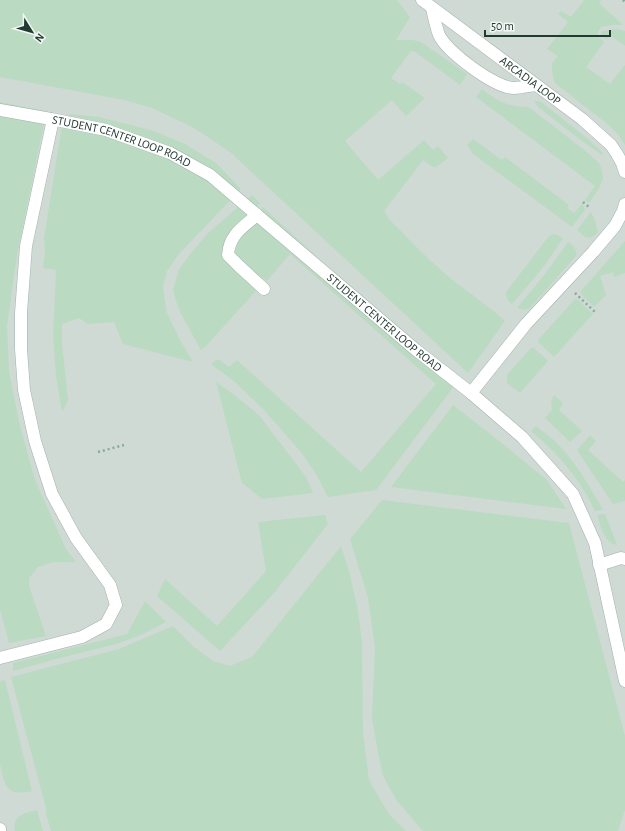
<svg xmlns="http://www.w3.org/2000/svg" width="625" height="831" viewBox="0 0 625 831" font-family="'Alegreya Sans',sans-serif">
<style>
.built{fill:#cfdad5}
.green{fill:#bbdac2}
.lines{fill:none;stroke-linecap:round;stroke-linejoin:round}
.minor-casing{stroke:#a4b2ac;stroke-width:13}
.path{stroke:#84ac9d;stroke-width:2.5;stroke-dasharray:2 3;stroke-linecap:butt}
.minor{stroke:#fff;stroke-width:12}
.labels{text-anchor:middle;stroke-width:3;stroke-linejoin:round;paint-order:stroke}
.street-label{font-size:12px;fill:#233a32;stroke:#f1f7f4}
</style>
<rect width="100%" height="100%" fill="#e1ebe6"/>
<rect class="built" x="0" y="0" width="625" height="831"/>
<g class="green">
<path d="M 0,0 L 397,0 L 410,17 L 396,40 L 412,40 L 421,42 L 467,74 L 460,85 L 414,51 L 411,51 L 391,78 L 400,84 L 402,82 L 425,98 L 406,116 L 392,100 L 345,141 L 378,180 L 424,140 L 433,150 L 438,146 L 448,158 L 436,167 L 433,167 L 423,160 L 385,210 C 385,217 394,224 399,229 C 418,249 437,268 459,285 C 475,297 491,308 505,321 L 468,373 L 231,153 L 205,135 L 190,126 L 152,108 L 124,100 L 0,77 Z"/>
<polygon points="584,0 601,0 599,3 623,25 612,25 601,27 598,32 598,37 604,42 586,67 610,84 625,65 625,145 619,136 611,127 555,83 555,82 554,81 552,71 552,63 558,56 547,49 568,22 558,14 561,11 571,17"/>
<polygon points="617,29 625,31 625,46 610,35 607,39 603,37 601,33 603,31"/>
<path d="M 482,89 C 498,101 507,107 528,107 L 530,108 L 588,153 L 597,161 L 600,165 L 602,170 L 603,179 L 599,188 L 589,203 L 585,200 L 595,186 L 476,97 Z"/>
<path d="M 534,101 L 538,101 L 541,102 L 587,138 L 604,154 L 602,155 C 580,140 559,123 538,107 Z"/>
<polygon points="0,102 46,111 45,119 17,255 7,326 9,371 20,426 35,480 66,549 76,562 53,562 38,567 29,578 29,586 46,636 9,643 0,609"/>
<polygon points="70,114 99,117 154,131 185,144 216,163 241,189 179,254 167,271 163,287 167,313 180,340 193,362 123,344 114,322 88,324 79,318 62,324 62,344 68,400 62,412 56,376 53,337 56,270 43,268 45,251 44,238 62,125 64,118"/>
<polygon points="473,139 502,160 505,157 569,205 567,208 574,213 582,204 584,207 585,210 572,227 473,154 467,145"/>
<polygon points="252,195 260,203 228,235 224,258 256,291 206,346 201,350 180,312 176,301 173,290 179,269 191,253 208,233"/>
<polygon points="263,207 455,385 376,490 328,497 316,474 300,451 264,410 235,382 211,364 218,359 229,367 237,360 361,472 436,384 290,254 267,281 242,264 234,254 234,247 238,239"/>
<polygon points="591,212 595,221 598,232 595,235 590,238 585,237 577,230"/>
<path d="M 555,234 L 563,238 L 545,265 L 512,304 C 508,301 505,297 506,292 L 549,236 Z"/>
<polygon points="625,241 625,273 614,277 613,272 600,276 606,295 594,307 581,294 580,292"/>
<path d="M 568,242 C 573,246 578,249 576,256 L 530,308 L 524,310 L 517,308 L 545,274 Z"/>
<polygon points="575,299 578,300 593,314 554,357 539,343 538,340"/>
<polygon points="533,347 548,361 520,393 507,383 507,375 530,349"/>
<polygon points="216,382 233,394 259,415 306,477 313,493 262,499 242,483"/>
<polygon points="554,395 563,403 559,410 582,431 570,442 545,418 552,410 551,401"/>
<polygon points="453,405 488,432 547,480 566,509 391,487"/>
<path d="M 536,426 C 542,431 549,436 555,441 C 575,461 589,485 603,510 L 595,511 C 585,489 570,469 554,452 C 547,445 539,438 531,431 Z"/>
<polygon points="590,435 596,441 588,450 623,482 625,480 625,501 613,504 577,450"/>
<polygon points="382,500 569,523 625,736 625,810 618,831 423,831 397,801 383,776 378,752 372,718 375,648 368,598 350,539"/>
<path d="M 605,514 L 617,545 C 604,543 601,526 597,515 Z"/>
<polygon points="325,515 328,524 274,593 220,651 157,596 165,579 217,626 266,571 258,522"/>
<polygon points="341,546 349,571 358,610 362,643 363,732 369,780 381,801 389,814 406,831 51,831 46,814 46,808 11,677 119,649 173,626 194,647 213,661 230,666 252,657"/>
<polygon points="145,601 166,622 141,635 116,644 56,659 13,671 13,663 127,634"/>
<path d="M 5,680 L 32,791 C 6,797 5,786 0,764 L 0,681 Z"/>
<path d="M 37,810 L 43,831 L 15,831 C 12,815 25,813 37,810 Z"/>
</g>
<g class="lines">
<defs>
<g id="minor">
<path id="s1" d="M 422,0 L 582,119 L 611,145 L 617,154 L 622,163 L 625,172"/>
<path d="M 432,8 C 434,17 436,27 439,35 C 447,52 495,88 514,88 C 521,88 528,86 535,85"/>
<path id="s2" d="M 0,110 L 51,119 L 106,130 L 170,153 L 210,175 L 416,350 L 471,393 L 522,437 L 573,494 L 595,543 L 625,681"/>
<path d="M 257,215 C 243,227 229,235 228,255 L 239,266 L 264,289"/>
<polyline points="471,393 526,324 593,252 615,226 623,211 625,204"/>
<polyline points="599,565 621,558 625,559"/>
<polyline points="0,658 82,637 106,624 116,605 110,585 76,538 52,494 35,441 24,390 21,349 21,313 26,246 52,124 51,119"/>
<polyline points="0,829 0,831"/>
</g>
</defs>
<use href="#minor" class="minor-casing"/>
<g class="path">
<polyline points="623,0 625,2"/>
<polyline points="583,202 590,208"/>
<polyline points="575,293 595,312"/>
<polyline points="98,452 124,445"/>
</g>
<use href="#minor" class="minor"/>
</g>
<g class="labels">
<g class="street-label">
<text dy="4" stroke="none"><textPath href="#s1" startOffset="135">ARCADIA LOOP</textPath></text>
<text dy="4" stroke="none"><textPath href="#s2" startOffset="126">STUDENT CENTER LOOP ROAD</textPath></text>
<text dy="4" stroke="none"><textPath href="#s2" startOffset="450">STUDENT CENTER LOOP ROAD</textPath></text>
</g>
</g>
<g transform="translate(32 32) rotate(127)" stroke="#f1f7f4" stroke-width="3" paint-order="stroke">
<path d="M0-3L7 15L0 10L-7 15Z" fill="#233a32"/>
<text y="-6" font-size="11" font-weight="bold" text-anchor="middle" fill="#233a32">N</text>
</g>
<path d="M485 30v6h125v-6" fill="none" stroke="#233a32" stroke-width="2"/>
<text x="491" y="30" font-size="12" fill="#233a32" stroke="#f1f7f4" stroke-width="3" paint-order="stroke">50 m</text>
</svg>
